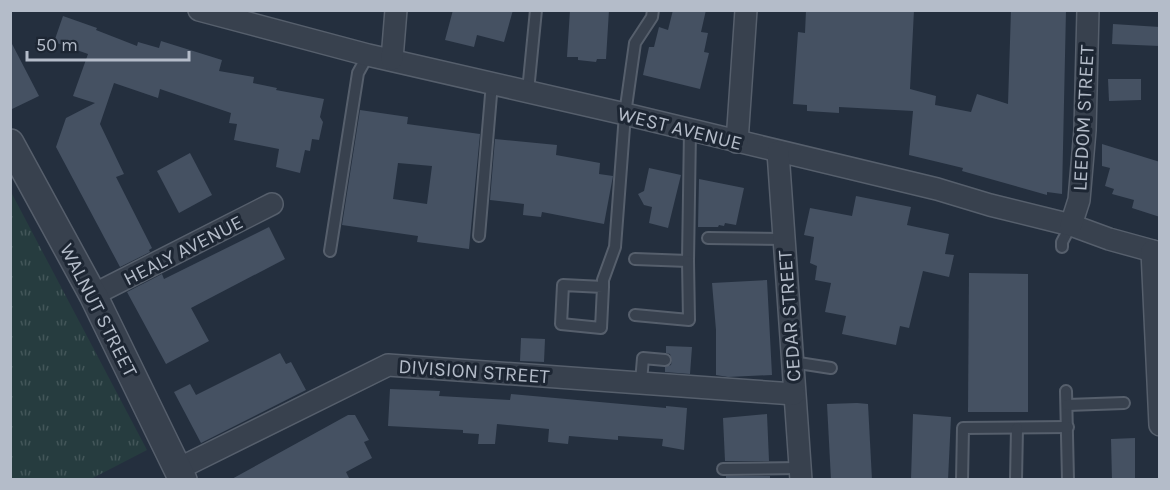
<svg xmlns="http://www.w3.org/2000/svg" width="1170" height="490" viewBox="0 0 1170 490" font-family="Karla,sans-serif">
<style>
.grass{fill:url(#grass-tufts)}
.building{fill:#455162;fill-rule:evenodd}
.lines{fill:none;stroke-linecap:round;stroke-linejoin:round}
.service-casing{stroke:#565f6c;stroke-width:14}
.minor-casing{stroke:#565f6c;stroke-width:24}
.tertiary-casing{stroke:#565f6c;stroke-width:30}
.service{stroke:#38414e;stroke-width:10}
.minor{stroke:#38414e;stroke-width:21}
.tertiary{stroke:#38414e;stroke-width:27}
.labels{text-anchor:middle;stroke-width:6;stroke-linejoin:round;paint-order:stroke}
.street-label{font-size:20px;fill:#b4bcc9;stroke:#1d2633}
</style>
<defs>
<pattern id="grass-tufts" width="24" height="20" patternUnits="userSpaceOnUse" patternTransform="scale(1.5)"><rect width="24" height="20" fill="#263c3f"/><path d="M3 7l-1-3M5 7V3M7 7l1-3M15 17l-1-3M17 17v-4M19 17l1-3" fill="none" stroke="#435659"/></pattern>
</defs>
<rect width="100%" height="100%" fill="#242f3e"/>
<polygon class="grass" points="11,192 147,450 91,479 11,479"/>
<g class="building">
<polygon points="453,10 513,10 504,42 477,35 474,47 445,40"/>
<polygon points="570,10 609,10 606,59 597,59 596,62 578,60 578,57 567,57"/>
<polygon points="673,10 706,10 701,32 708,33 704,52 709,53 700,89 643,75 649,47 654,47 659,27 668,30"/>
<polygon points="806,10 914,10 910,89 936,96 935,105 971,112 977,94 1008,104 1011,10 1066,10 1062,194 1047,192 1047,195 962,171 963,168 909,155 913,111 839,107 839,113 807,111 807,105 793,104 798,32 805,33"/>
<polygon points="63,16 97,28 96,30 137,46 138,42 159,48 161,41 222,60 219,71 254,77 253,83 277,88 276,90 324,99 320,117 323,122 319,140 312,139 310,151 305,150 300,173 276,167 279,149 234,140 237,124 229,123 231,113 160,89 158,98 114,83 100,124 124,174 116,177 152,248 149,250 150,252 120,267 56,147 66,118 95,103 73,96 88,54 54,42"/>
<polygon points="1113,24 1160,27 1160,46 1112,44"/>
<polygon points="10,40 39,96 10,110"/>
<polygon points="1108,79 1141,79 1141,100 1109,101"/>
<path d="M 360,110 L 408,117 L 407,124 L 480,134 L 469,249 L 417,242 L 418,236 L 342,225 ZM 398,163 L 432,166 L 427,204 L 393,199 Z"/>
<polygon points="495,139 557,145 556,155 600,163 599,174 613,176 604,224 542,212 541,217 523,215 524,204 490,200"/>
<polygon points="1102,144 1160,162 1160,217 1132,208 1134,200 1112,194 1114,189 1105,186 1110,168 1102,166"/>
<polygon points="190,153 212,195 179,213 157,171"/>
<polygon points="649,168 681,175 668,228 649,223 652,207 644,205 638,194 644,191"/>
<polygon points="699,179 744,188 736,225 725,223 724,226 719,225 718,227 698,227"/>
<polygon points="856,196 911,207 907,225 949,234 945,254 954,255 949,277 923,271 909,328 900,326 896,345 842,334 846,316 825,312 831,283 815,280 817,266 810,263 814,237 804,235 810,208 852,216"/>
<polygon points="269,227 285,259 191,308 209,341 166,364 127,292 162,274 164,279"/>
<polygon points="969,273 1028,274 1028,412 968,412"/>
<polygon points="767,280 772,375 728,377 716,375 716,330 712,283"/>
<polygon points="521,338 545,339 544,362 520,361"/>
<polygon points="666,346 692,347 690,374 665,372 665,367 671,365 672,360 670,354 666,353"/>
<polygon points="280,353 286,364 291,362 306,390 201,443 174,392 190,384 196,395"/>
<polygon points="390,389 440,391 439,396 510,400 511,394 666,408 666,406 687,408 684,450 662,446 663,439 618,436 618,440 569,436 568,444 548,442 549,429 497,424 495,444 478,444 479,434 463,433 463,430 388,426"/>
<polygon points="857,403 868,404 872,480 831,480 827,404"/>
<polygon points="767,414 769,461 725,461 723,418"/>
<polygon points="913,414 951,417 948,480 911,480"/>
<polygon points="348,415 355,415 369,440 364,442 372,458 346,472 350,480 230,480"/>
<polygon points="1135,438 1135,480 1112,480 1111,439"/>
<rect x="726" y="476" width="44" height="4"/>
</g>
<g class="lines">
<defs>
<g id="service">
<polyline points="528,91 536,10"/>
<polyline points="479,236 492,83"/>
<polyline points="708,238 784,239"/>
<polyline points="1062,247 1062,242 1071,225"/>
<polyline points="330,251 358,73 368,55"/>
<polyline points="635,259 688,261 690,130"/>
<polyline points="603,287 563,285 561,324 601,328 603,287 603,280 615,247 625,114 635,43 652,17 653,10"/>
<polyline points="635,315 689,320 688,261"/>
<polyline points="792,362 831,368"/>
<polyline points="641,382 643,358 665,360"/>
<polyline points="1066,391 1068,480"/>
<polyline points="1067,405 1124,403"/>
<polyline points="723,469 800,468"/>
<polyline points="962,480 963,428 1068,427"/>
<polyline points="1016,480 1017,428"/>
</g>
<g id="minor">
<polyline points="199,10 368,55 625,114 937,189 990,205 1071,225 1109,239 1160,253"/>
<polyline points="392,59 396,10"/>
<polyline points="737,142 746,10"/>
<polyline points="778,152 801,480"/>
<polyline points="1071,225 1079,200 1085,130 1088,10"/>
<polyline points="1152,251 1160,425"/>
<polyline points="93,295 272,204"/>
<polyline points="178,469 388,365 794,394"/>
</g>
<polyline id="tertiary" points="10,143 93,295 183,480"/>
</defs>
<use href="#service" class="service-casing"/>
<use href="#minor" class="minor-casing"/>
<use href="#tertiary" class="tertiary-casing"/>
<use href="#service" class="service"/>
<use href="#minor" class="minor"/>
<use href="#tertiary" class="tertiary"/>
</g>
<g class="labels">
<g class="street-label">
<text transform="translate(1083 118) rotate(-87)" y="7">LEEDOM STREET</text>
<text transform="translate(680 128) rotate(14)" y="7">WEST AVENUE</text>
<text transform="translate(183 250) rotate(-27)" y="7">HEALY AVENUE</text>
<text transform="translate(99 310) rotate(63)" y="7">WALNUT STREET</text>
<text transform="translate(789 316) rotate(-94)" y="7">CEDAR STREET</text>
<text transform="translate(474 371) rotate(4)" y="7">DIVISION STREET</text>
</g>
</g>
<rect width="1170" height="490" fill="none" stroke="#b4bcc9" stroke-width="24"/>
<path d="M27 51v9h162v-9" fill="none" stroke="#b4bcc9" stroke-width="3"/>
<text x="36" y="51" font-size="18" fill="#b4bcc9" stroke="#1d2633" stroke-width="4.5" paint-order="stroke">50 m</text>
</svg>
